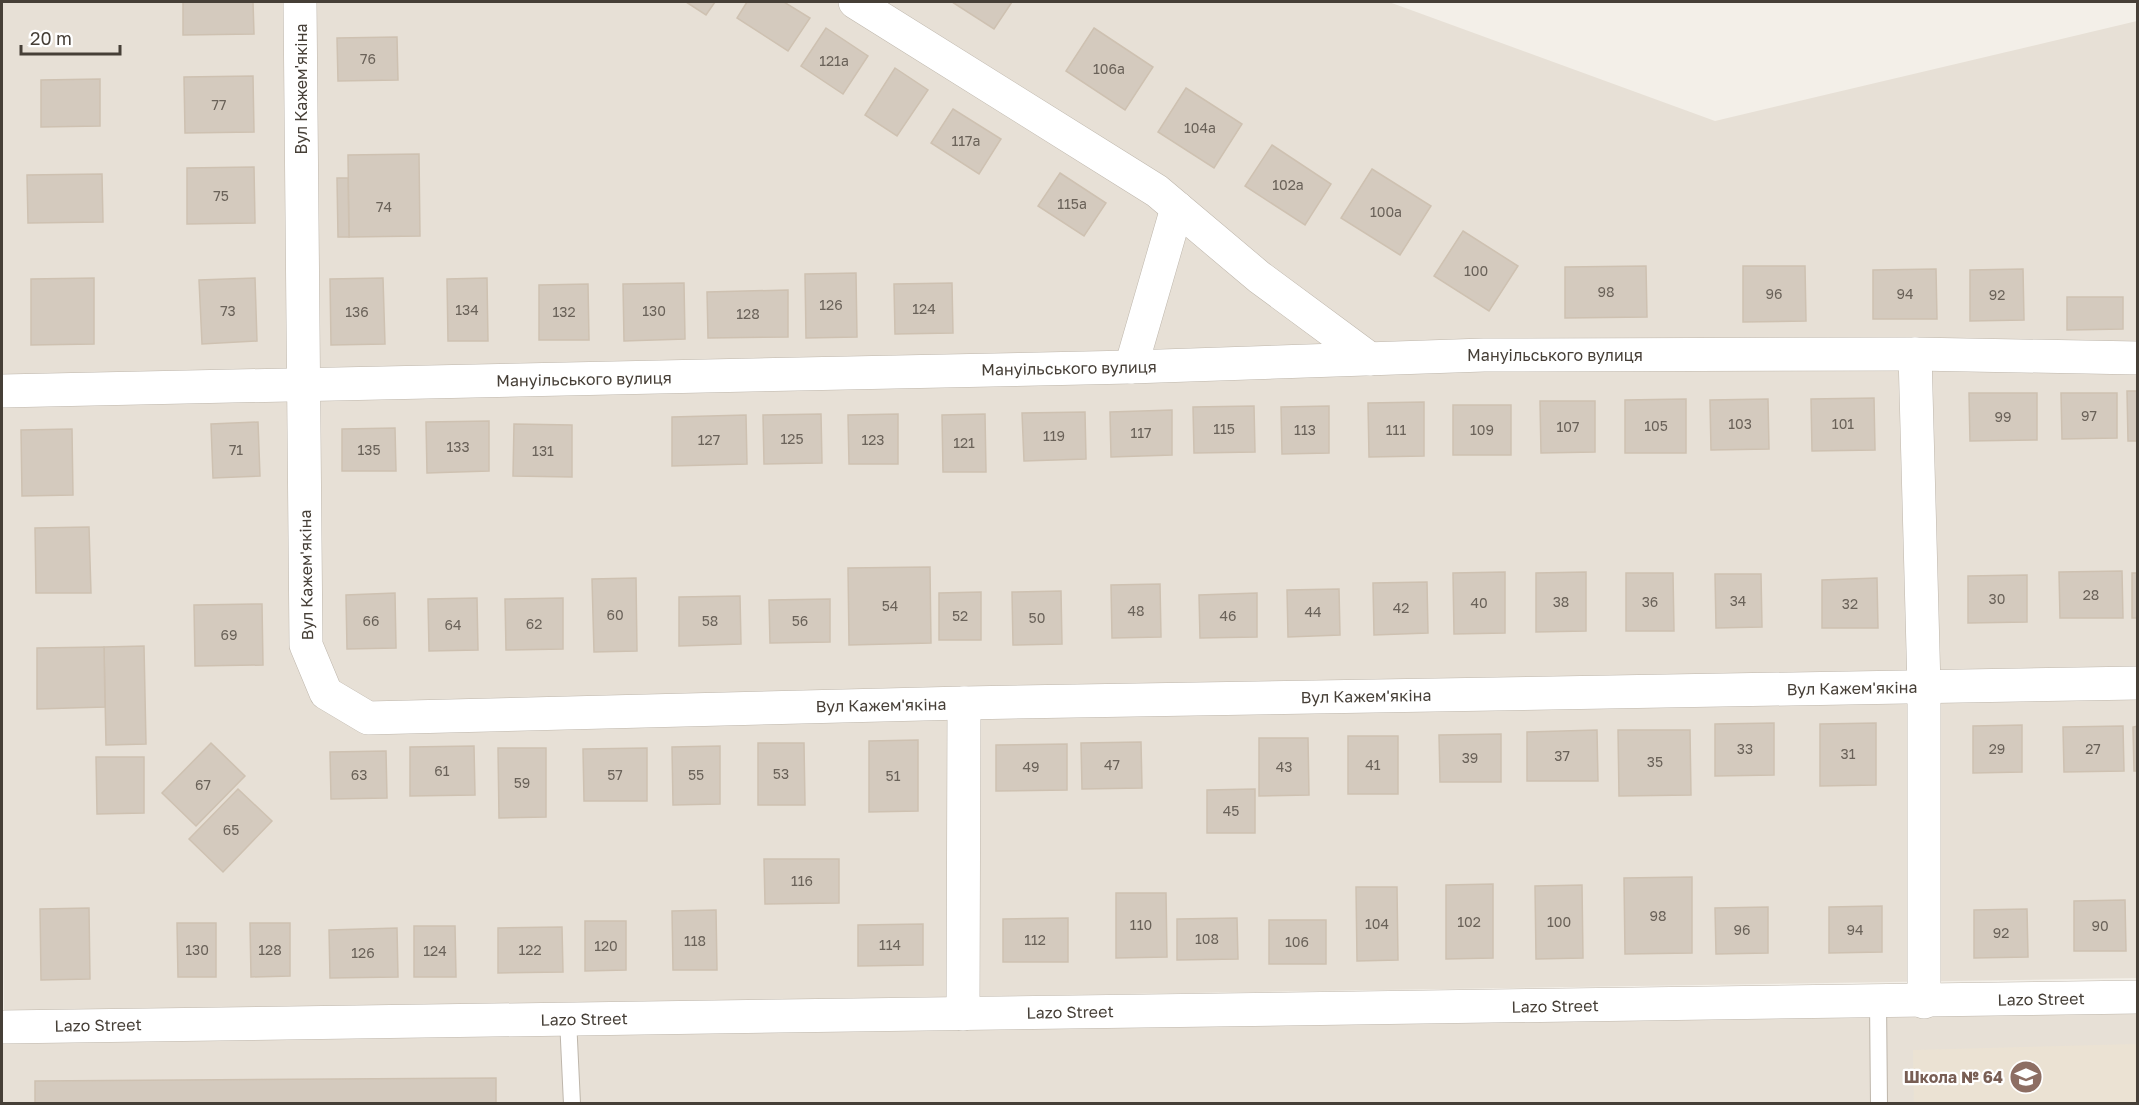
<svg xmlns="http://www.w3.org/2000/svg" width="2139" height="1105" viewBox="0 0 2139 1105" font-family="'Golos Text',sans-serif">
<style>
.residential{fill:#e7e0d6}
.education{fill:#ebe2d3}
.building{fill:#d4cabe;stroke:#cec1b1;stroke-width:1.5}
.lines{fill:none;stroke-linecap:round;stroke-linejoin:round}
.lane-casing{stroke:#beb6ab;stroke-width:18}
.street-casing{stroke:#beb6ab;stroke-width:34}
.lane{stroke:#fff;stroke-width:16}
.street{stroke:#fff;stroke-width:33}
.labels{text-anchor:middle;stroke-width:4.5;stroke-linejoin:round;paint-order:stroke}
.number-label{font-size:14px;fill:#6a6259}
.street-label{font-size:16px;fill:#463f37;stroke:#fff}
.education-label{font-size:16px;font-weight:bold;fill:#785e54;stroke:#fff;text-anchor:end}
</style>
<rect width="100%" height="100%" fill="#f3efe8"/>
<g class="residential">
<polygon points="2,2 1389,2 1715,121 2137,21 2137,978 4,1012 2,804"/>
<polygon points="2137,1013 2138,1103 2,1104 2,1042"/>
</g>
<polygon class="education" points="2137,1044 2137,1103 1914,1103 1913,1050"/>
<g class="building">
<polygon points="183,2 253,2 254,34 183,35"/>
<polygon points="686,2 715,2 706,15"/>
<polygon points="747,2 784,2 810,18 788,51 737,18"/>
<polygon points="952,2 1012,2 994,29"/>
<polygon points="826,28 868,56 843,94 801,66"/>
<polygon points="1094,28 1153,67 1125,110 1066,71"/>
<polygon points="397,37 398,80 338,81 337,38"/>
<polygon points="895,68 928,90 897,136 865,115"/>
<polygon points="253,76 254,132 185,133 184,77"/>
<polygon points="100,79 100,126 41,127 41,80"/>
<polygon points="1186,88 1242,124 1214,168 1158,132"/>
<polygon points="953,109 1001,139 979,174 931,143"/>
<polygon points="1272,145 1331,184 1305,225 1245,186"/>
<polygon points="419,154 420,236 349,237 348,155"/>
<polygon points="254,167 255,223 187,224 187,168"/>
<polygon points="1372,169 1431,206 1400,255 1341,218"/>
<polygon points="1060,173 1106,203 1084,236 1038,206"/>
<polygon points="102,174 103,222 28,223 27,175"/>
<polygon points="337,178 348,178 349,237 338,237"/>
<polygon points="1463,231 1518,266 1489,311 1434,276"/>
<polygon points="1646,266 1647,317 1565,318 1565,267"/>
<polygon points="1743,266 1805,266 1806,321 1743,322"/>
<polygon points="1936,269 1937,319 1873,319 1873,270"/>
<polygon points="2023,269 2024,320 1970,321 1970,270"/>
<polygon points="856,273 857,337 806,338 805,274"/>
<polygon points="94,278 94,344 31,345 31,279"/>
<polygon points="255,278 257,341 202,344 199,280"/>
<polygon points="383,278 385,344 331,345 330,279"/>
<polygon points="487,278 488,341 448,341 447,279"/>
<polygon points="684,283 685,339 624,341 623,284"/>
<polygon points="952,283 953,333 895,334 894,284"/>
<polygon points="588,284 589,340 539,340 539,285"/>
<polygon points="788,290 788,337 708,338 707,292"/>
<polygon points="2067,297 2123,297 2123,329 2067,330"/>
<polygon points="2127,391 2138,391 2138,441 2128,441"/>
<polygon points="1969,393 2037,393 2037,440 1970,441"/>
<polygon points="2061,393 2117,393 2117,438 2062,439"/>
<polygon points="1874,398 1875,450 1812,451 1811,399"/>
<polygon points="1686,399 1686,453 1625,453 1625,400"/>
<polygon points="1768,399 1769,449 1711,450 1710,400"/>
<polygon points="1540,401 1595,401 1595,452 1541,453"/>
<polygon points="1424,402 1424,456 1369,457 1368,403"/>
<rect x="1453" y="405" width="58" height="50"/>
<polygon points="1254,406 1255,452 1194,453 1193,407"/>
<polygon points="1329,406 1329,453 1282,454 1281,407"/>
<polygon points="1172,410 1172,455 1111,457 1110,412"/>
<polygon points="1085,412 1086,459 1024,461 1022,413"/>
<polygon points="821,414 822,463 764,464 763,415"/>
<polygon points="898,414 898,464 849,464 848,415"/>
<polygon points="985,414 986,472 943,472 942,415"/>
<polygon points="746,415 747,464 672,466 672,417"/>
<polygon points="489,421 489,471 427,473 426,422"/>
<polygon points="258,422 260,476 213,478 211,424"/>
<polygon points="514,424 572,425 572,477 513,476"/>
<polygon points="395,428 396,471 342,471 342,429"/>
<polygon points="72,429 73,495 22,496 21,430"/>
<polygon points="89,527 91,593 36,593 35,528"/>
<polygon points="930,567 931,643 849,645 848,568"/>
<polygon points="2122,571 2123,618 2060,618 2059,572"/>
<polygon points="1505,572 1505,633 1454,634 1453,573"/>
<polygon points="1586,572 1586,631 1536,632 1536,573"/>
<polygon points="1626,573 1673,573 1674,631 1626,631"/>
<rect x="2132" y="573" width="6" height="45"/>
<polygon points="1715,574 1761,574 1762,627 1716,628"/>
<polygon points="2027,575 2027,622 1968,623 1968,576"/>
<polygon points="636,578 637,651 594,652 592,579"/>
<polygon points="1877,578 1878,628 1822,628 1822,580"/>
<polygon points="1427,582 1428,633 1374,635 1373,583"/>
<polygon points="1160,584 1161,637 1112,638 1111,585"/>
<polygon points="1339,589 1340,635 1288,637 1287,590"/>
<polygon points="1061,591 1062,644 1013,645 1012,592"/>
<polygon points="981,592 981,640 939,640 939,593"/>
<polygon points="395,593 396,648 347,649 346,595"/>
<polygon points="1257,593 1257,637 1200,638 1199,595"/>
<polygon points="740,596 741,644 679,646 679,597"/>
<polygon points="477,598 478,650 429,651 428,599"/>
<polygon points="563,598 563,649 506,650 505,599"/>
<polygon points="830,599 830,642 770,643 769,600"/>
<polygon points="262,604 263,665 195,666 194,605"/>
<polygon points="144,646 146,744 106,745 104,647"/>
<polygon points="104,647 105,707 37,709 37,648"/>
<polygon points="1774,723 1774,775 1715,776 1715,724"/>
<polygon points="1876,723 1876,785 1820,786 1820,724"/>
<polygon points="2022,725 2022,772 1973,773 1973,726"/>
<polygon points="2123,726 2124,771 2064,772 2063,727"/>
<polygon points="2138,726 2138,771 2134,771 2133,727"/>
<polygon points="1597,730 1598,781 1527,781 1527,732"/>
<polygon points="1618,730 1690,730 1691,795 1619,796"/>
<polygon points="1501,734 1501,782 1440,782 1439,735"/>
<rect x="1348" y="736" width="50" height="58"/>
<polygon points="1259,738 1308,738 1309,795 1259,796"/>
<polygon points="918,740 918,811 869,812 869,741"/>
<polygon points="1141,742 1142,788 1082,789 1081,743"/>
<polygon points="211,743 245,776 196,826 162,793"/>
<polygon points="758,743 804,743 805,805 758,805"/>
<polygon points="1067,744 1067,790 996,791 996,745"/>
<polygon points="474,746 475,795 410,796 410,747"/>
<polygon points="720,746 720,804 673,805 672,747"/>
<polygon points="498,748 546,748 546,817 499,818"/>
<polygon points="647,748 647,801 584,801 583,749"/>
<polygon points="386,751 387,798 331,799 330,752"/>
<polygon points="96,757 144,757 144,813 97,814"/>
<polygon points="238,789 272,821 223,872 189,839"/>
<polygon points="1255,789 1255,833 1207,833 1207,790"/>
<polygon points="764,859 839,859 839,903 765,904"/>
<polygon points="1692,877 1692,953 1625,954 1624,878"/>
<polygon points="1493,884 1493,958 1446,959 1446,885"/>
<polygon points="1582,885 1583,958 1536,959 1535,886"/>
<polygon points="1356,887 1397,887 1398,960 1357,961"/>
<polygon points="1116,893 1166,893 1167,957 1116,958"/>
<polygon points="2125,900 2126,951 2074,951 2074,901"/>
<polygon points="1882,906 1882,952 1829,953 1829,907"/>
<polygon points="1768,907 1768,953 1716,954 1715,908"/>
<polygon points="89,908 90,979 41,980 40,909"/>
<polygon points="2027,909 2028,957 1974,958 1974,910"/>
<polygon points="716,910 717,970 673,970 672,911"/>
<polygon points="1068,918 1068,962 1003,962 1003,919"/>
<polygon points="1237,918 1238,959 1177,960 1177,919"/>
<rect x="1269" y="920" width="57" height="44"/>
<polygon points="585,921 626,921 626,970 585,971"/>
<polygon points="177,923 216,923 216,977 178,977"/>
<polygon points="250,923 290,923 290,976 251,977"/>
<polygon points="923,924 923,965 858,966 858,925"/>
<polygon points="414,926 455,926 456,977 414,977"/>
<polygon points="562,927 563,972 498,973 498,928"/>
<polygon points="397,928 398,977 330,978 329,930"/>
<polygon points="496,1078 496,1104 35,1104 35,1081"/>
</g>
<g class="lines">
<defs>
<g id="lane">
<polyline points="1878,1001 1879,1104"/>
<polyline points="568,1019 572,1104"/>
</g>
<g id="street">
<polyline points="300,2 306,645 326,693 368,718 964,703 2138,683"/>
<polyline points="855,2 1157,191 1259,277 1370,359"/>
<polyline points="1915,354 1924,687 1924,1002"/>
<polyline points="1131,367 1177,208"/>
<polyline points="2,391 1131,367 1484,355 1915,354 2138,358"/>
<polyline points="963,1014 964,703"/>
<polyline points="2,1027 2138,997"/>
</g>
</defs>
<use href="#lane" class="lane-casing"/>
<use href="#street" class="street-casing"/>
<use href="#lane" class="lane"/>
<use href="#street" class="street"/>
</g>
<defs>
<symbol id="school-disc" viewBox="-11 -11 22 22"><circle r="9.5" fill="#8d6e63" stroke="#fff"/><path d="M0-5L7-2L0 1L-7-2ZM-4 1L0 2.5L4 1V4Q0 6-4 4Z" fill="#fff"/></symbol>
</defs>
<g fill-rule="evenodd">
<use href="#school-disc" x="2007" y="1058" width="38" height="38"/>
</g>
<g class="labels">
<g class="number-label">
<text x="368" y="64">76</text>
<text x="834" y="66">121а</text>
<text x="1109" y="74">106а</text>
<text x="219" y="110">77</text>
<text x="1200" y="133">104а</text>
<text x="966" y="146">117а</text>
<text x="1288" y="190">102а</text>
<text x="221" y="201">75</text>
<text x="1072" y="209">115а</text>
<text x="384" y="212">74</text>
<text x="1386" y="217">100а</text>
<text x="1476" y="276">100</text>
<text x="1606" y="297">98</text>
<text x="1774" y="299">96</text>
<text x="1905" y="299">94</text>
<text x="1997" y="300">92</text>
<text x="831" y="310">126</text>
<text x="924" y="314">124</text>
<text x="467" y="315">134</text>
<text x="228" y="316">73</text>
<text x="654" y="316">130</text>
<text x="357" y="317">136</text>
<text x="564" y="317">132</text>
<text x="748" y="319">128</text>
<text x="2089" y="421">97</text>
<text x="2003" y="422">99</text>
<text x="1740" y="429">103</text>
<text x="1843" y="429">101</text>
<text x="1656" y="431">105</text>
<text x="1568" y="432">107</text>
<text x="1224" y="434">115</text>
<text x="1305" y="435">113</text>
<text x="1396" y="435">111</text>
<text x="1482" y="435">109</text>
<text x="1141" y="438">117</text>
<text x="1054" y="441">119</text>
<text x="792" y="444">125</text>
<text x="709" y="445">127</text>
<text x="873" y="445">123</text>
<text x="964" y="448">121</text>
<text x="458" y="452">133</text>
<text x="236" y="455">71</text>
<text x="369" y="455">135</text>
<text x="543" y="456">131</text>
<text x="2091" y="600">28</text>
<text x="1997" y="604">30</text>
<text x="1738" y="606">34</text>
<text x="1561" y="607">38</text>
<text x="1650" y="607">36</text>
<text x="1479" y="608">40</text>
<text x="1850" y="609">32</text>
<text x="890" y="611">54</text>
<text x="1401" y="613">42</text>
<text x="1136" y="616">48</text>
<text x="1313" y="617">44</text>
<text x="615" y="620">60</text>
<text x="960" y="621">52</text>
<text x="1228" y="621">46</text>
<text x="1037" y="623">50</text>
<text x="371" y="626">66</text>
<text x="710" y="626">58</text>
<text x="800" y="626">56</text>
<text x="534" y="629">62</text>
<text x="453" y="630">64</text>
<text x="229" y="640">69</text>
<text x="1745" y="754">33</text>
<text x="1997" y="754">29</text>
<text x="2093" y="754">27</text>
<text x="1848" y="759">31</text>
<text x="1562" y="761">37</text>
<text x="1470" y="763">39</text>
<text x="1655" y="767">35</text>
<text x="1112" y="770">47</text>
<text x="1373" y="770">41</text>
<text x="1031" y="772">49</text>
<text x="1284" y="772">43</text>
<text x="442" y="776">61</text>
<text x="781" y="779">53</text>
<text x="359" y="780">63</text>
<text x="615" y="780">57</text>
<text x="696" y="780">55</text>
<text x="893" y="781">51</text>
<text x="522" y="788">59</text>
<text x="203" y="790">67</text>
<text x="1231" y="816">45</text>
<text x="231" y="835">65</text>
<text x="802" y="886">116</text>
<text x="1658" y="921">98</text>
<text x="1469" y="927">102</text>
<text x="1559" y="927">100</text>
<text x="1377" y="929">104</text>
<text x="1141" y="930">110</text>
<text x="2100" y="931">90</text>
<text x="1742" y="935">96</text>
<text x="1855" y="935">94</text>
<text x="2001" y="938">92</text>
<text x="1207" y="944">108</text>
<text x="1035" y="945">112</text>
<text x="695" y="946">118</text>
<text x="1297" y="947">106</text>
<text x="890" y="950">114</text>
<text x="606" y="951">120</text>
<text x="197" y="955">130</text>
<text x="270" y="955">128</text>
<text x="530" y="955">122</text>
<text x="435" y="956">124</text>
<text x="363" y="958">126</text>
</g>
<g class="street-label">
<text transform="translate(301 89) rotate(-90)" y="6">Вул Кажем'якіна</text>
<text x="1555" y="361">Мануільського вулиця</text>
<text transform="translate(1069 368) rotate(-1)" y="6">Мануільського вулиця</text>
<text transform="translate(584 379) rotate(-1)" y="6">Мануільського вулиця</text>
<text transform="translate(306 575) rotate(-91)" y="6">Вул Кажем'якіна</text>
<text transform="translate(1852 688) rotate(-1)" y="6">Вул Кажем'якіна</text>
<text transform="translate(1366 696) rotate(-1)" y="6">Вул Кажем'якіна</text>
<text transform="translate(881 705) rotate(-1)" y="6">Вул Кажем'якіна</text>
<text transform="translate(2041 999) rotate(-1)" y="6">Lazo Street</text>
<text transform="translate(1555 1006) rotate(-1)" y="6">Lazo Street</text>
<text transform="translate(1070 1012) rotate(-1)" y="6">Lazo Street</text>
<text transform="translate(584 1019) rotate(-1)" y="6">Lazo Street</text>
<text transform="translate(98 1025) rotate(-1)" y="6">Lazo Street</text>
</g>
<g class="education-label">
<text x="2003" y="1083">Школа № 64</text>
</g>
</g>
<rect width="2139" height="1105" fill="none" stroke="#463f37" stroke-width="6"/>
<path d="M21 45v9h99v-9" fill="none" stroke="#463f37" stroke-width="3"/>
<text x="30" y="45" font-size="18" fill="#463f37" stroke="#ffffff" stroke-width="4.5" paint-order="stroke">20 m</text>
</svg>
